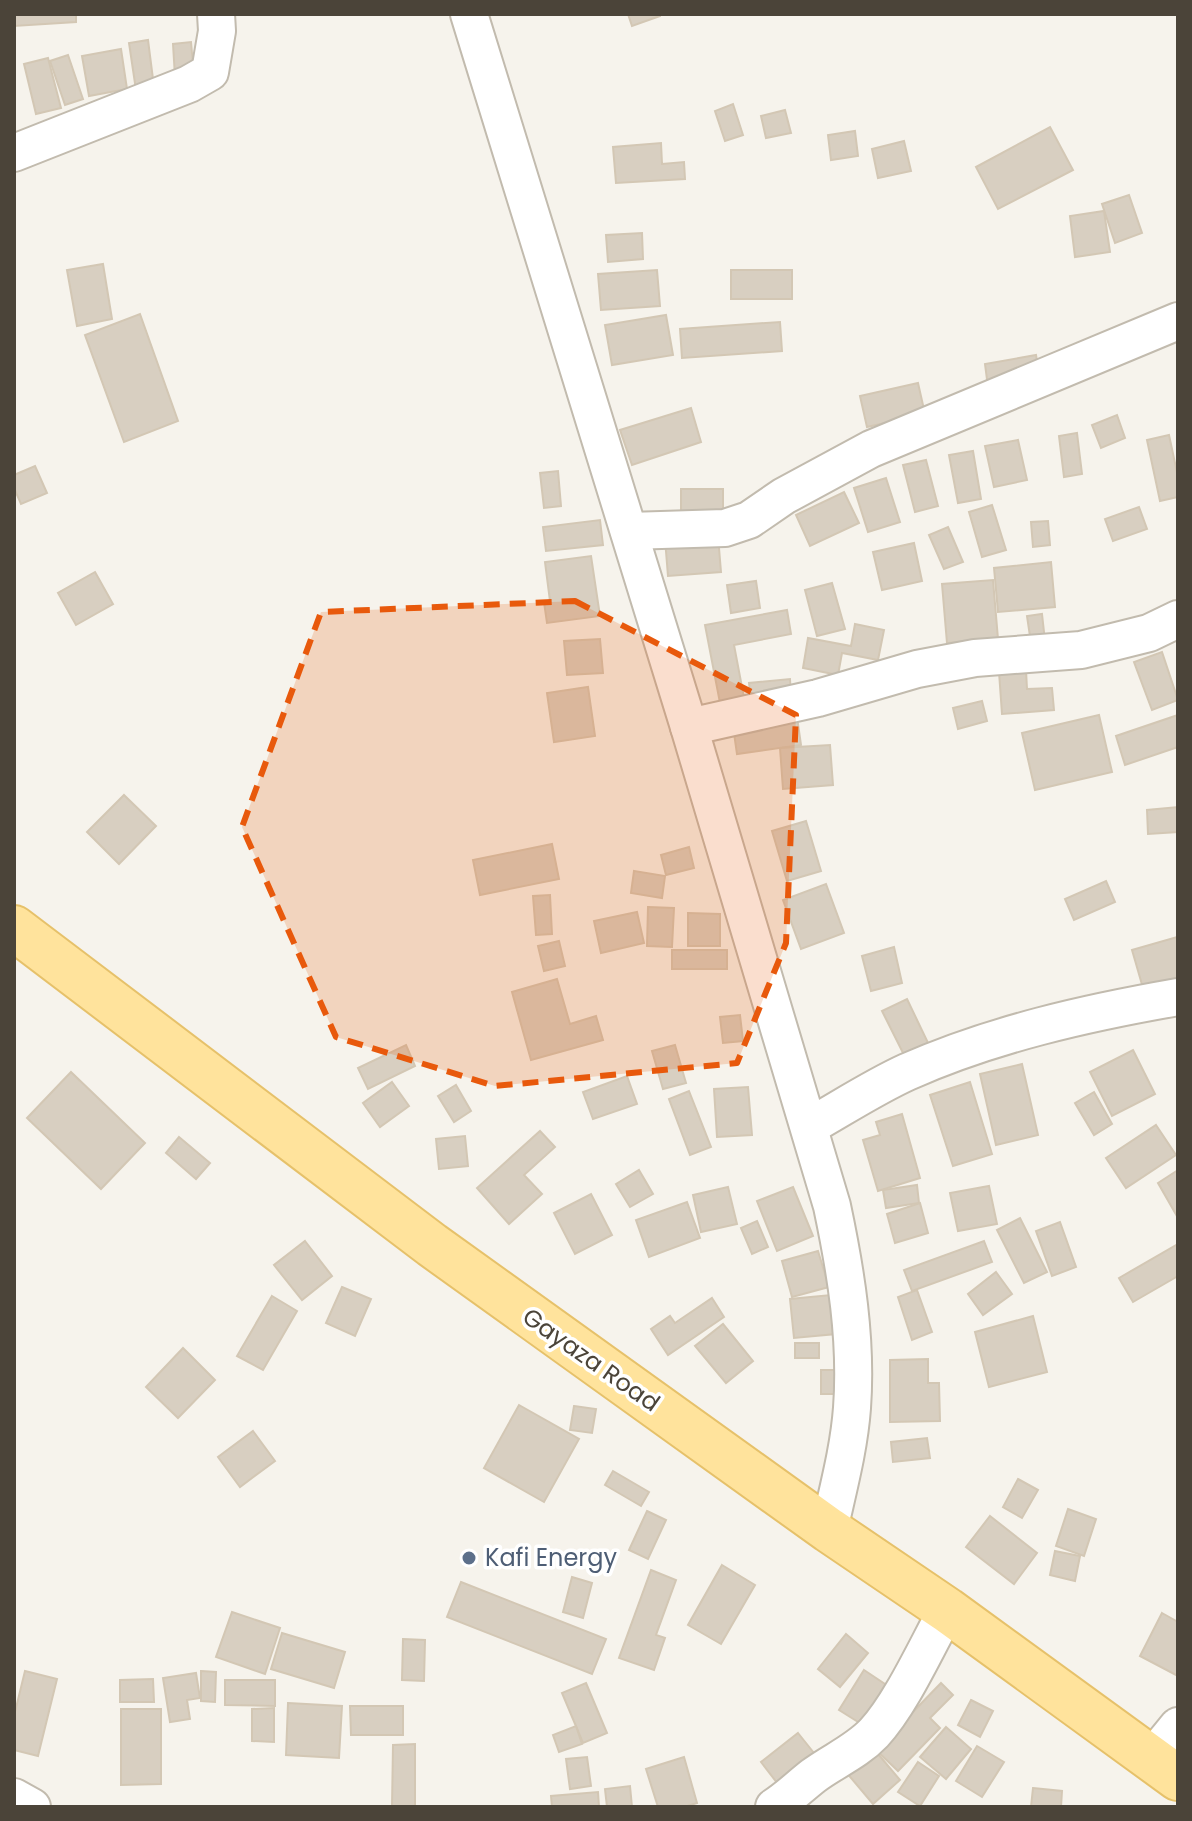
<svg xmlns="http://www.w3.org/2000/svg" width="1192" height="1821" viewBox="0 0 1192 1821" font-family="Poppins,sans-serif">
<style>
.building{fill:#d8cfc1;stroke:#d3c7b4;stroke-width:2}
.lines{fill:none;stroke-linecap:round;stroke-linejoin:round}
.street-casing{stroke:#c2bbae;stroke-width:40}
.primary-casing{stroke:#e6c16a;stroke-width:48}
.street{stroke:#fff;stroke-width:36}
.primary{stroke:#ffe39c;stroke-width:44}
.marked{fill:#e8590c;fill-opacity:0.2;stroke:#e8590c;stroke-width:6;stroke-dasharray:16 10;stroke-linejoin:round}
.service-dot{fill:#5c6f8a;stroke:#fff;stroke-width:3}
.labels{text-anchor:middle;stroke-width:7;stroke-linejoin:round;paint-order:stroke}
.street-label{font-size:24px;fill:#4b4439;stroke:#fff}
.service-label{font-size:24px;fill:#4e5e75;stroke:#fff;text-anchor:start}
</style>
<rect width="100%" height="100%" fill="#f6f3ec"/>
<g class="building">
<polygon points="14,14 76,14 76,22 14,26"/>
<polygon points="628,14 660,14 660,16 632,26"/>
<polygon points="148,40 154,87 136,90 129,43"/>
<polygon points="191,42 194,75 175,77 173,44"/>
<polygon points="121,49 127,89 89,96 82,56"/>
<polygon points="68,55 83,99 65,105 50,61"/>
<polygon points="48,58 61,108 36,114 24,64"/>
<polygon points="733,104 743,135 725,141 715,111"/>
<polygon points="785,110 791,133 766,138 761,116"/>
<polygon points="1050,127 1073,170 998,209 976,167"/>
<polygon points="855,131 858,156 831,160 828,135"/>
<polygon points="904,141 911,171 878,178 872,149"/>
<polygon points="661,143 662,164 684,162 685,179 616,183 613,147"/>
<polygon points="1129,195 1142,233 1115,243 1102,204"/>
<polygon points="1104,211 1110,252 1075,257 1070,216"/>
<polygon points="642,233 643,259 608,262 606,235"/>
<polygon points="103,264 112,319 77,326 67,270"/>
<polygon points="657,270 660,306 601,310 598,274"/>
<rect x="731" y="270" width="61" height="29"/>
<polygon points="140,314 178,421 124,442 85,335"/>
<polygon points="666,315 673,355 612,365 605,325"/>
<polygon points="780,322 782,351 682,358 680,329"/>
<polygon points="1036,355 1040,379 988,387 985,364"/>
<polygon points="918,383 925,414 867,427 860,396"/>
<polygon points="691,408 701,442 632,465 620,430"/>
<polygon points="1117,415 1125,438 1101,448 1092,425"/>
<polygon points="1077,433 1082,474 1064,477 1059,436"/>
<polygon points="1169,435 1178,477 1178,497 1160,501 1147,440"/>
<polygon points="1018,440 1027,480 994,487 985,446"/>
<polygon points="973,451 981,499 958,503 949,455"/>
<polygon points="926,460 938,506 915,512 903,465"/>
<polygon points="35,466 47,493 21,504 14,488 14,475"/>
<polygon points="558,471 561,506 544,508 540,473"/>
<polygon points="886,478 900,522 868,532 854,488"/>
<rect x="681" y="489" width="42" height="34"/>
<polygon points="844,492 859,523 810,546 796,515"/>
<polygon points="992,505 1006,550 982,557 969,512"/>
<polygon points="1139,507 1147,529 1113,541 1105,519"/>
<polygon points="600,520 603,545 546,551 543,527"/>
<polygon points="1048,521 1050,545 1033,547 1031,522"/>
<polygon points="948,527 963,562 944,569 929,535"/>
<polygon points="718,536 721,572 668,576 665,539"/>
<polygon points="914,543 922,581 882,590 873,552"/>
<polygon points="591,556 600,616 547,623 544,602 550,601 545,562"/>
<polygon points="1051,562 1055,607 998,612 994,568"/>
<polygon points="95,572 113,604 76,625 58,593"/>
<polygon points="993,580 998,639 947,643 942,584"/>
<polygon points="756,581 760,608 731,613 727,585"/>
<polygon points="832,583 845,629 817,636 805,590"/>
<polygon points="787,610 791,634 734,645 745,703 721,708 705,625"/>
<polygon points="1042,614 1045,641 1031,643 1027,616"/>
<polygon points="855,624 884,630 878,660 842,653 838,675 803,668 808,638 851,646"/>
<polygon points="600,639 603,673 567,675 564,641"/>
<polygon points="1162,652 1178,700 1152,710 1134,662"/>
<polygon points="1026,670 1027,689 1052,688 1054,710 1002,714 999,672"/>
<polygon points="790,679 791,697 751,701 749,683"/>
<polygon points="588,687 595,736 554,742 547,693"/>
<polygon points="982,701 987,721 958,729 953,708"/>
<polygon points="1099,715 1112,772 1035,790 1022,733"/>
<polygon points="1178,715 1178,747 1125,765 1116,736"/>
<polygon points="797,717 801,745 737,754 733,726"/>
<polygon points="830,745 833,785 783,789 780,748"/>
<polygon points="124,795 156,826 119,864 87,832"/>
<polygon points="1178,807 1178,832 1148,834 1147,810"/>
<polygon points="806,821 821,871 787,881 772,831"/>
<polygon points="552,844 559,879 480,895 473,860"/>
<polygon points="689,847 694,868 666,875 661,855"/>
<polygon points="634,871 665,876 662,898 631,893"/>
<polygon points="1106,881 1115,902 1074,920 1065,899"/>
<polygon points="826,884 844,933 801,949 783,900"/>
<polygon points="550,895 552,934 536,935 533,896"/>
<polygon points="648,907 674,908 672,947 647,946"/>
<polygon points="637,912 644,943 601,953 594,921"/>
<polygon points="688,913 720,914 720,946 688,946"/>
<polygon points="1177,937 1178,978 1143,988 1132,950"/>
<polygon points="559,941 565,966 544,971 538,946"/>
<polygon points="894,947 902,983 871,991 862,956"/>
<rect x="672" y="950" width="55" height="19"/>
<polygon points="557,979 570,1024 596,1016 603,1040 531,1060 512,992"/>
<polygon points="907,999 930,1047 906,1059 882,1011"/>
<polygon points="740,1015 743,1041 723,1043 720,1017"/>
<polygon points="406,1045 415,1066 368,1089 358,1068"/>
<polygon points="675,1045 686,1083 663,1089 652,1051"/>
<polygon points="1133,1050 1155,1094 1112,1116 1090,1072"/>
<polygon points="1022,1064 1038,1135 996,1145 980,1074"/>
<polygon points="71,1072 145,1143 101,1189 27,1118"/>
<polygon points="627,1076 637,1104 593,1119 583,1092"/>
<polygon points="392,1082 409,1106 380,1127 363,1103"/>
<polygon points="970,1082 992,1154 953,1166 930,1095"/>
<polygon points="456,1085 471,1111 454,1122 438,1096"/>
<polygon points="748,1087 752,1135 717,1137 714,1089"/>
<polygon points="689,1091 711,1147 690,1155 669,1099"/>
<polygon points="1094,1092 1112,1124 1094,1135 1075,1103"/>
<polygon points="902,1114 920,1178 878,1191 863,1140 880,1135 876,1122"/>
<polygon points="1156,1125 1176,1155 1126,1188 1106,1158"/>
<polygon points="540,1131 555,1147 524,1175 542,1194 509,1224 477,1188"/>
<polygon points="465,1136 468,1166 439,1169 436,1139"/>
<polygon points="179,1137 210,1163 196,1179 166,1153"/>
<polygon points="639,1170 653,1194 630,1207 616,1184"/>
<polygon points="1178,1170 1178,1218 1158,1183"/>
<polygon points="917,1185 919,1203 886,1208 883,1190"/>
<polygon points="989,1186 997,1224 958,1231 950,1193"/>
<polygon points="728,1187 737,1224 701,1232 693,1195"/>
<polygon points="793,1187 813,1236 777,1251 757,1201"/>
<polygon points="591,1194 612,1235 575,1254 554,1213"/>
<polygon points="687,1202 700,1238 649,1257 636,1220"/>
<polygon points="920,1203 928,1233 895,1243 887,1214"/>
<polygon points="1020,1218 1047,1272 1024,1283 997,1230"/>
<polygon points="757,1221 768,1247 752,1254 741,1228"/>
<polygon points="1060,1222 1076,1267 1052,1276 1036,1231"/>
<polygon points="305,1241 332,1276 302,1300 274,1265"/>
<polygon points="984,1241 992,1262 912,1291 904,1270"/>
<polygon points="1178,1244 1178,1276 1133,1302 1119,1278"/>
<polygon points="818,1251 829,1287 792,1297 782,1261"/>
<polygon points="996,1272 1012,1294 983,1315 968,1294"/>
<polygon points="342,1287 371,1299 355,1336 326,1323"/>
<polygon points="917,1290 932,1332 912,1340 898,1297"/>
<polygon points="831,1295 836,1334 794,1338 790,1299"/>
<polygon points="272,1296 297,1311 263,1370 237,1356"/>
<polygon points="712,1298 724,1317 668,1355 651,1329 670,1316 675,1323"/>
<polygon points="1033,1316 1047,1372 989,1387 975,1332"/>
<polygon points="723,1324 753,1361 726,1383 695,1346"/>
<rect x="795" y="1343" width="24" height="15"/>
<polygon points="183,1348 215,1380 178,1418 146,1387"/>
<polygon points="928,1359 928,1383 939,1383 940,1421 890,1422 890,1360"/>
<polygon points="821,1370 837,1370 836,1394 821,1394"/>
<polygon points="519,1405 579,1439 544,1502 484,1468"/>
<polygon points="574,1406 596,1409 592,1433 570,1430"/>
<polygon points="253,1431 275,1461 240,1487 218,1457"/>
<polygon points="927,1438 930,1458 893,1462 891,1442"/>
<polygon points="613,1471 649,1492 641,1506 605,1485"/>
<polygon points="1018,1479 1038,1490 1022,1518 1003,1507"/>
<polygon points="1068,1509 1096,1519 1084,1556 1056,1546"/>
<polygon points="647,1511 666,1520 648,1559 629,1550"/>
<polygon points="990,1516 1037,1553 1014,1584 966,1547"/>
<polygon points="1055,1551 1080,1556 1075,1581 1050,1575"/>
<polygon points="722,1565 755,1585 721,1644 688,1625"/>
<polygon points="651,1570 676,1580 656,1635 665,1638 654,1670 619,1658"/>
<polygon points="572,1577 592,1583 583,1618 563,1612"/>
<polygon points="461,1582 606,1639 592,1674 447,1617"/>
<polygon points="232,1612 280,1628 265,1674 216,1657"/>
<polygon points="1162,1613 1178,1622 1178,1676 1140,1656"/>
<polygon points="282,1633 345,1652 334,1688 271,1669"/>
<polygon points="846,1634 868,1653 840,1687 818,1669"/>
<polygon points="403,1639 425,1640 424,1681 402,1680"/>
<polygon points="864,1670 891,1688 866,1727 839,1710"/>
<polygon points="25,1671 57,1679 38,1756 14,1750 14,1716"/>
<polygon points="201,1671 216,1672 215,1702 201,1701"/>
<polygon points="196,1673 200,1698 187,1700 190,1719 170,1722 163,1678"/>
<polygon points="153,1679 154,1702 120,1702 120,1680"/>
<polygon points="225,1680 275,1680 275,1706 225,1705"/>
<polygon points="586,1683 607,1733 583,1743 562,1693"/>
<polygon points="941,1683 953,1695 930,1718 940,1728 898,1771 876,1750"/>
<polygon points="971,1700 993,1711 980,1737 958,1725"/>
<polygon points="288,1703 342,1706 339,1758 286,1755"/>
<polygon points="350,1706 403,1706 403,1735 351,1735"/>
<polygon points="274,1708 274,1742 252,1741 252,1709"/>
<polygon points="121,1709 161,1709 161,1784 121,1785"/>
<polygon points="576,1726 582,1744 559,1752 553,1735"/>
<polygon points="946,1727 971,1749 946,1779 920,1757"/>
<polygon points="798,1733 818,1758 781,1788 761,1762"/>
<polygon points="415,1744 415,1807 392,1807 393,1745"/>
<polygon points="977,1746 1004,1762 982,1797 956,1781"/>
<polygon points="873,1748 900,1780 873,1804 846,1772"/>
<polygon points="587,1757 591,1786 570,1789 566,1759"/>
<polygon points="684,1757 697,1803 684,1807 658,1807 646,1769"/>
<polygon points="918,1762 939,1776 920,1806 898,1792"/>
<polygon points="630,1786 632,1807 607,1807 605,1789"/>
<polygon points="1033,1788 1062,1791 1061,1807 1031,1807"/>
<polygon points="598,1792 599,1807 552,1807 551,1796"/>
</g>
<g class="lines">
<defs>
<g id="street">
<path d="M 469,14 L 689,727 L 832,1206 C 846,1272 857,1340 852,1408 C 849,1449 838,1489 829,1530"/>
<polyline points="14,153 189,84 210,72 217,31 216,14"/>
<polyline points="629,531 725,528 749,520 784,496 871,449 1178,321"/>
<polyline points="689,727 818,698 917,669 975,658 1081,650 1149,633 1178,619"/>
<path d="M 810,1126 C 842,1108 874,1087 907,1072 C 993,1034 1086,1013 1178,997"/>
<polyline points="1151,1759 1178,1726"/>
<polyline points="14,1797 32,1807"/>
<path d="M 774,1807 C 788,1798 799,1787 813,1776 C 833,1761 856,1752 874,1733 C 901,1704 927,1646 947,1610"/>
</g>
<polyline id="primary" points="14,928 432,1245 829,1530 947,1610 1178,1778"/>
</defs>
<use href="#street" class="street-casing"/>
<use href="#primary" class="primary-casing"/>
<use href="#street" class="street"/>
<use href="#primary" class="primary"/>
</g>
<path class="marked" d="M 575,601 L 796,715 L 786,943 L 737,1063 L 495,1086 L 336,1037 L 242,827 L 321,612 Z"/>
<circle class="service-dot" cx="469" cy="1558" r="8"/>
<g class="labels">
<g class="street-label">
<text transform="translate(591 1360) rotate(35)" y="8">Gayaza Road</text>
</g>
<g class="service-label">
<text x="485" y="1566">Kafi Energy</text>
</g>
</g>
<rect width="1192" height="1821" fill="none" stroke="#4b4439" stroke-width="32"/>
</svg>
